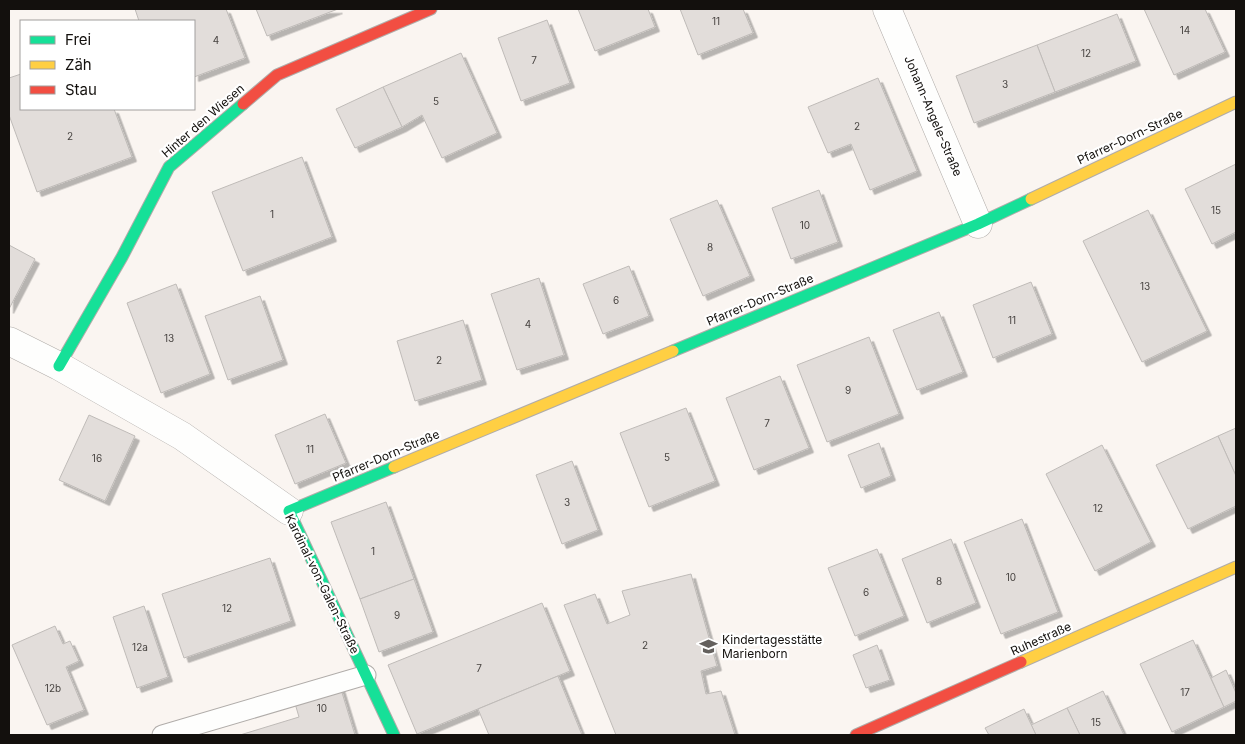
<svg xmlns="http://www.w3.org/2000/svg" width="1245" height="744" viewBox="0 0 1245 744" font-family="Inter,sans-serif">
<style>
.building{fill:#e2ddda;stroke:#bfbbb8;filter:url(#shadow)}
.lines{fill:none;stroke-linecap:round;stroke-linejoin:round}
.lane-casing{stroke:#b0aca9;stroke-width:21}
.street-casing{stroke:#b0aca9;stroke-width:29}
.fast-casing{stroke:#b0aca9;stroke-width:13}
.slow-casing{stroke:#b0aca9;stroke-width:13}
.jam-casing{stroke:#b0aca9;stroke-width:13}
.lane{stroke:#fefefd;stroke-width:19}
.street{stroke:#fefefd;stroke-width:28}
.fast{stroke:#16e098;stroke-width:11}
.slow{stroke:#ffcf43;stroke-width:11}
.jam{stroke:#f24e42;stroke-width:11}
.labels{text-anchor:middle;stroke-width:4.5;stroke-linejoin:round;paint-order:stroke}
.number-label{font-size:10px;fill:#474340}
.street-label{font-size:12px;fill:#13100d;stroke:#fff}
.poi-label{font-size:12px;fill:#13100d;stroke:#fff;text-anchor:start}
</style>
<defs>
<filter id="shadow"><feDropShadow dx="4.5" dy="4.5" stdDeviation="0" flood-color="#0004"/></filter>
</defs>
<rect width="100%" height="100%" fill="#faf5f1"/>
<g class="building">
<polygon points="135,9 226,9 245,58 194,77 194,21 139,21"/>
<polygon points="256,9 338,9 267,36"/>
<polygon points="578,9 648,9 655,27 595,51"/>
<polygon points="680,9 743,9 753,33 698,55"/>
<polygon points="1144,9 1205,9 1225,52 1174,75"/>
<polygon points="1117,14 1136,61 1055,92 1037,45"/>
<polygon points="547,20 570,83 521,101 498,38"/>
<polygon points="1037,45 1055,92 974,123 956,76"/>
<polygon points="461,53 497,133 442,158 422,115 402,127 383,87"/>
<polygon points="21,74 21,109 114,109 132,157 37,192 9,115 9,78"/>
<polygon points="878,78 917,171 870,190 851,144 828,153 808,107"/>
<polygon points="383,87 402,127 355,148 336,109"/>
<polygon points="302,157 332,237 243,271 212,192"/>
<polygon points="1236,164 1236,232 1212,244 1185,189"/>
<polygon points="819,190 838,242 791,259 772,208"/>
<polygon points="717,200 750,276 703,296 670,219"/>
<polygon points="1148,210 1207,331 1142,362 1083,241"/>
<polygon points="9,245 35,259 9,309"/>
<polygon points="629,266 649,316 603,334 583,284"/>
<polygon points="539,278 564,355 517,370 491,294"/>
<polygon points="1031,282 1052,334 993,358 973,305"/>
<polygon points="176,284 210,374 161,393 127,303"/>
<polygon points="260,296 283,360 228,380 205,316"/>
<polygon points="939,312 963,372 917,390 893,330"/>
<polygon points="463,320 482,380 415,401 397,341"/>
<polygon points="869,337 899,414 827,442 797,365"/>
<polygon points="780,376 809,448 754,470 726,398"/>
<polygon points="686,408 715,481 649,507 620,433"/>
<polygon points="325,414 346,463 295,484 275,435"/>
<polygon points="89,415 135,436 105,501 59,480"/>
<polygon points="1236,428 1236,476 1218,436"/>
<polygon points="1218,436 1236,476 1236,506 1188,529 1156,465"/>
<polygon points="879,443 891,476 861,488 848,455"/>
<polygon points="1102,445 1151,542 1095,571 1046,474"/>
<polygon points="572,461 598,530 562,544 536,475"/>
<polygon points="386,502 414,579 360,599 331,522"/>
<polygon points="1022,519 1058,612 1001,634 964,542"/>
<polygon points="951,539 976,603 927,623 902,559"/>
<polygon points="877,549 904,616 855,636 828,568"/>
<polygon points="270,558 291,621 184,658 162,594"/>
<polygon points="691,574 717,666 701,671 706,694 721,691 735,735 616,735 564,605 595,594 607,624 630,615 622,591"/>
<polygon points="414,579 433,632 379,652 360,599"/>
<polygon points="542,603 570,671 417,734 388,665"/>
<polygon points="144,606 168,677 137,688 113,617"/>
<polygon points="55,626 63,644 70,641 79,661 66,667 84,710 47,725 12,645"/>
<polygon points="1193,640 1224,707 1172,732 1140,664"/>
<polygon points="877,645 890,680 866,688 853,655"/>
<polygon points="1226,670 1236,693 1236,701 1224,707 1211,678"/>
<polygon points="558,676 582,735 489,735 478,709"/>
<polygon points="340,686 355,735 240,735 299,717 294,700"/>
<polygon points="1103,691 1124,735 1080,735 1067,708"/>
<polygon points="1067,708 1080,735 1036,735 1031,725"/>
<polygon points="1024,709 1036,735 989,735 985,728"/>
</g>
<g class="lines">
<defs>
<polyline id="lane" points="162,735 366,675"/>
<g id="street">
<polyline points="887,9 978,224"/>
<polyline points="9,341 59,366 182,436 289,511"/>
</g>
<g id="fast">
<polyline points="673,351 978,224 1031,199"/>
<polyline points="59,366 122,257 169,167 243,104"/>
<polyline points="394,735 289,511 394,467"/>
</g>
<g id="slow">
<polyline points="1031,199 1236,102"/>
<polyline points="394,467 673,351"/>
<polyline points="1021,662 1236,567"/>
</g>
<g id="jam">
<polyline points="243,104 277,75 431,9"/>
<polyline points="856,735 1021,662"/>
</g>
</defs>
<use href="#lane" class="lane-casing"/>
<use href="#street" class="street-casing"/>
<use href="#fast" class="fast-casing"/>
<use href="#slow" class="slow-casing"/>
<use href="#jam" class="jam-casing"/>
<use href="#lane" class="lane"/>
<use href="#street" class="street"/>
<use href="#fast" class="fast"/>
<use href="#slow" class="slow"/>
<use href="#jam" class="jam"/>
</g>
<defs>
<symbol id="school-bare" viewBox="-9 -9 18 18"><path d="M0-5L7-2L0 1L-7-2ZM-4 1L0 2.5L4 1V4Q0 6-4 4Z" fill="#64605d" stroke="#fff" stroke-width="2.5" paint-order="stroke"/></symbol>
</defs>
<g fill-rule="evenodd">
<use href="#school-bare" x="696" y="634" width="25" height="25"/>
</g>
<g class="labels">
<g class="number-label">
<text x="716" y="25">11</text>
<text x="1185" y="34">14</text>
<text x="216" y="44">4</text>
<text x="1086" y="57">12</text>
<text x="534" y="64">7</text>
<text x="1005" y="88">3</text>
<text x="436" y="105">5</text>
<text x="857" y="130">2</text>
<text x="70" y="140">2</text>
<text x="1216" y="214">15</text>
<text x="272" y="218">1</text>
<text x="805" y="229">10</text>
<text x="710" y="251">8</text>
<text x="1145" y="290">13</text>
<text x="616" y="304">6</text>
<text x="1012" y="324">11</text>
<text x="528" y="328">4</text>
<text x="169" y="342">13</text>
<text x="439" y="364">2</text>
<text x="848" y="394">9</text>
<text x="767" y="427">7</text>
<text x="310" y="453">11</text>
<text x="667" y="461">5</text>
<text x="97" y="462">16</text>
<text x="567" y="506">3</text>
<text x="1098" y="512">12</text>
<text x="373" y="555">1</text>
<text x="1011" y="581">10</text>
<text x="939" y="585">8</text>
<text x="866" y="596">6</text>
<text x="227" y="612">12</text>
<text x="397" y="619">9</text>
<text x="645" y="649">2</text>
<text x="140" y="651">12a</text>
<text x="479" y="672">7</text>
<text x="53" y="692">12b</text>
<text x="1185" y="696">17</text>
<text x="322" y="712">10</text>
<text x="1096" y="726">15</text>
</g>
<g class="street-label">
<text transform="translate(933 116) rotate(67)" y="4">Johann-Angele-Straße</text>
<text transform="translate(203 121) rotate(-41)" y="4">Hinter den Wiesen</text>
<text transform="translate(1130 137) rotate(-25)" y="4">Pfarrer-Dorn-Straße</text>
<text transform="translate(760 300) rotate(-23)" y="4">Pfarrer-Dorn-Straße</text>
<text transform="translate(386 456) rotate(-23)" y="4">Pfarrer-Dorn-Straße</text>
<text transform="translate(322 584) rotate(64)" y="4">Kardinal-von-Galen-Straße</text>
<text transform="translate(1041 639) rotate(-24)" y="4">Ruhestraße</text>
</g>
<g class="poi-label">
<text x="722" y="644">Kindertagesstätte<tspan x="722" dy="14">Marienborn</tspan></text>
</g>
</g>
<rect width="1245" height="744" fill="none" stroke="#13100d" stroke-width="20"/>
<rect x="20" y="20" width="175" height="90" fill="#ffffff" stroke="#a19f9e"/>
<rect x="30" y="36" width="25" height="8" fill="#16e098" stroke="#a19f9e"/>
<text x="65" y="45" font-size="15" fill="#13100d">Frei</text>
<rect x="30" y="61" width="25" height="8" fill="#ffcf43" stroke="#a19f9e"/>
<text x="65" y="70" font-size="15" fill="#13100d">Zäh</text>
<rect x="30" y="86" width="25" height="8" fill="#f24e42" stroke="#a19f9e"/>
<text x="65" y="95" font-size="15" fill="#13100d">Stau</text>
</svg>
